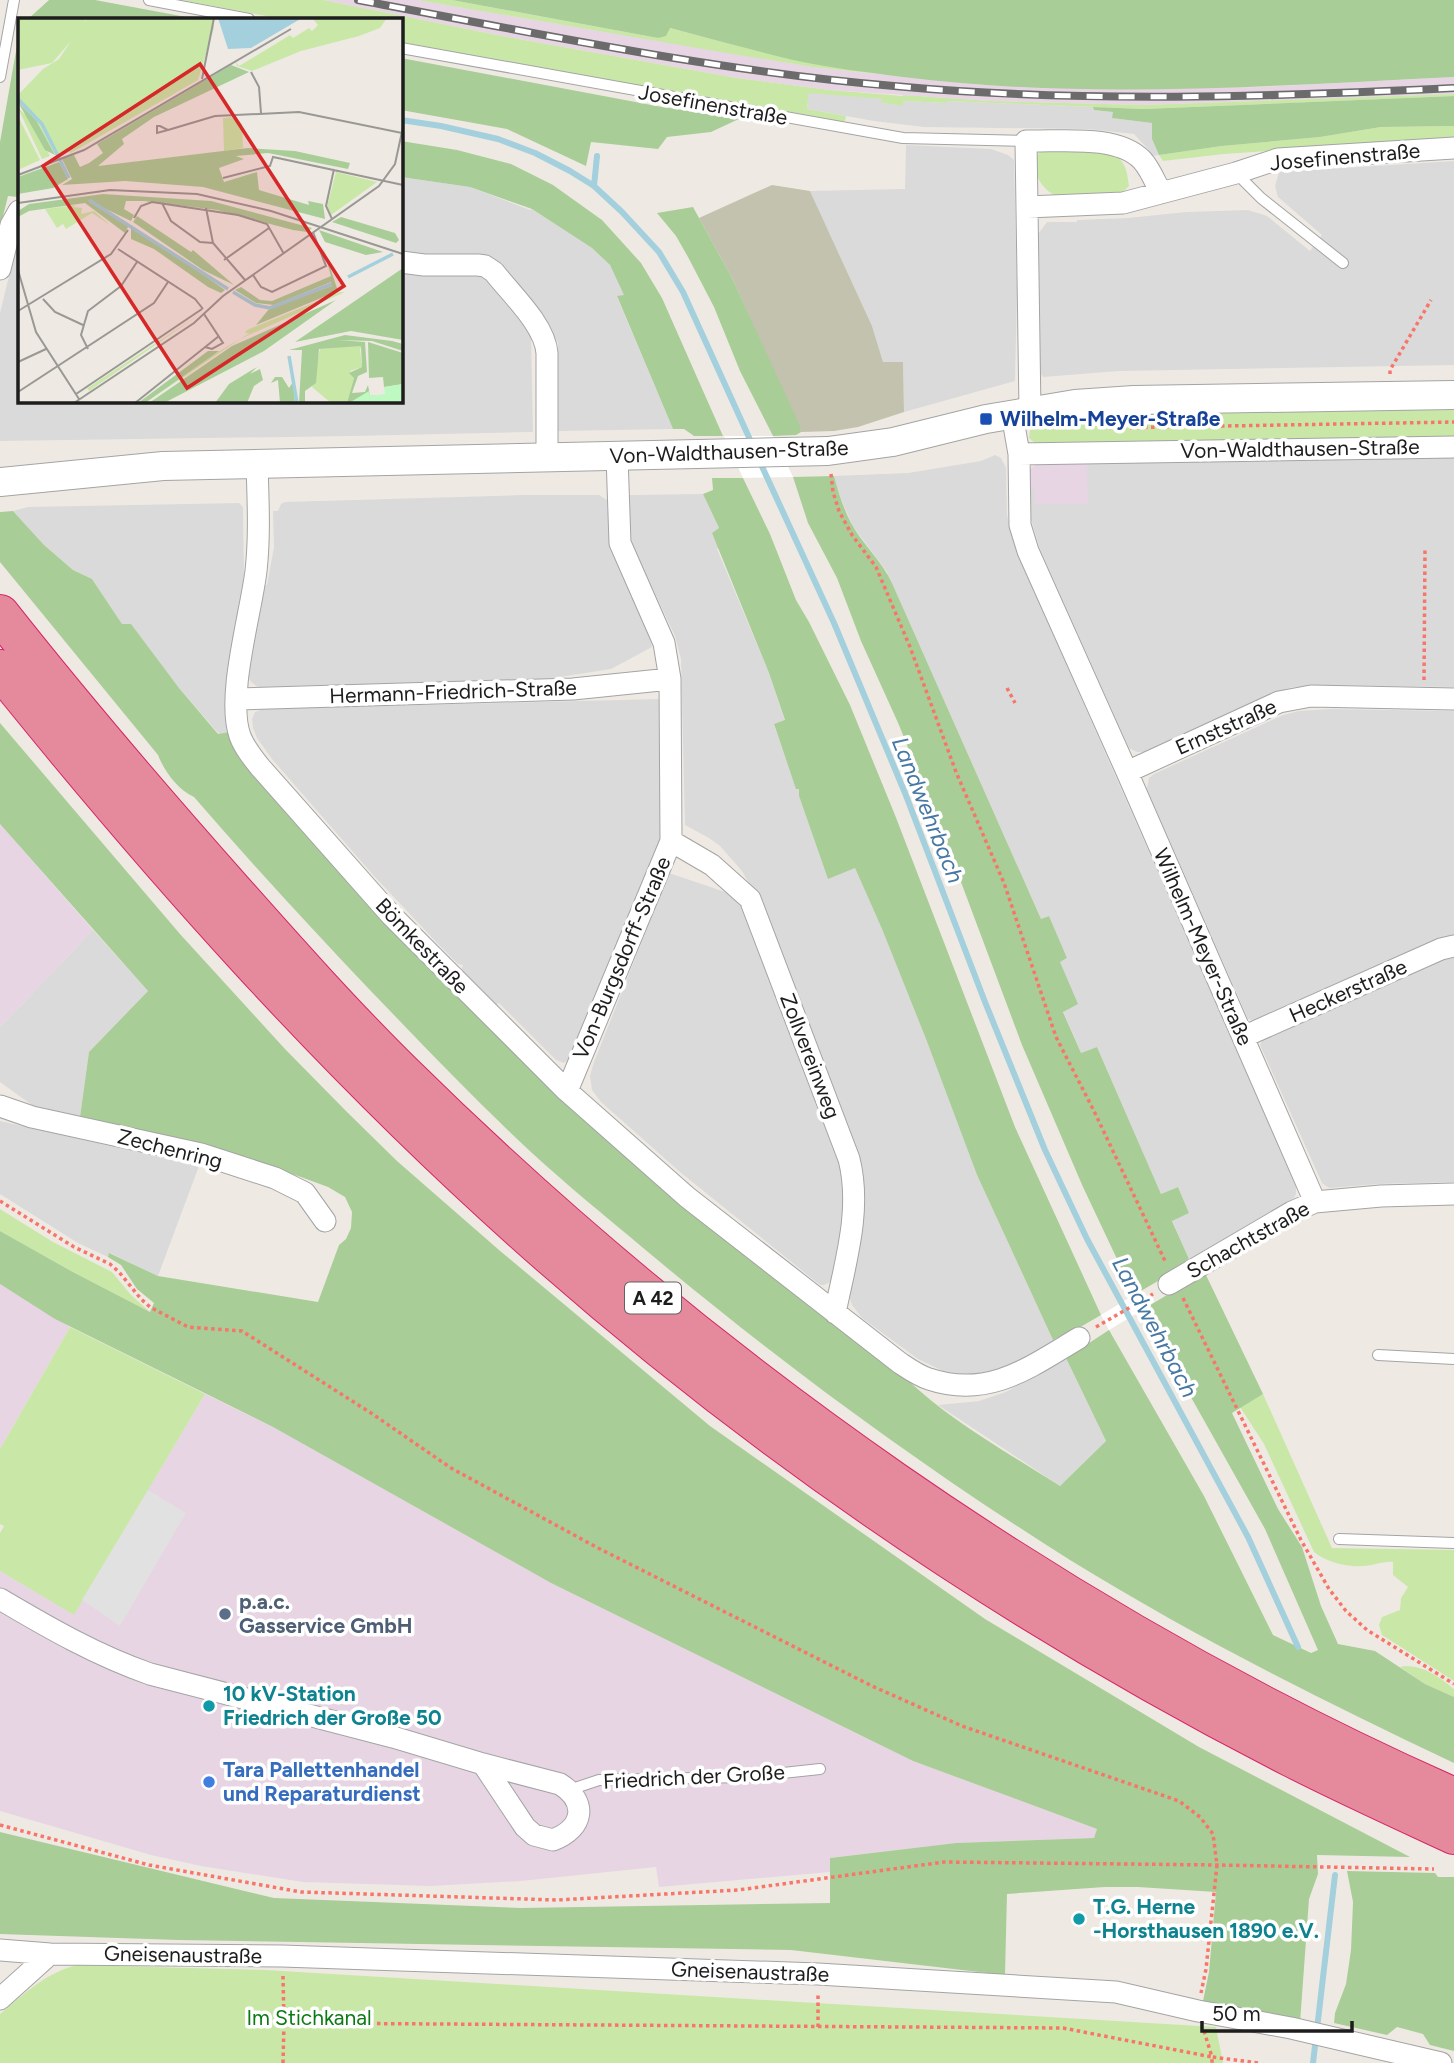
<svg xmlns="http://www.w3.org/2000/svg" width="1454" height="2063" viewBox="0 0 1454 2063" font-family="Figtree,sans-serif">
<style>
.residential{fill:#dbdada}
.industrial{fill:#e7d5e4}
.construction{fill:#c2c2ae}
.grass{fill:#c9e8a8}
.forest{fill:#a9cd97}
.parking{fill:#e1e1e1}
.pier{fill:#fff}
.lines{fill:none;stroke-linecap:round;stroke-linejoin:round}
.stream{stroke:#a3d0dc;stroke-width:6}
.service-casing{stroke:#a4a4a4;stroke-width:12}
.minor-casing{stroke:#a4a4a4;stroke-width:23}
.tertiary-casing{stroke:#a4a4a4;stroke-width:30}
.motorway-casing{stroke:#d72566;stroke-width:40}
.path{stroke:#f87569;stroke-width:3.5;stroke-dasharray:3.5 3.5;stroke-linecap:butt}
.service{stroke:#fff;stroke-width:10}
.minor{stroke:#fff;stroke-width:21}
.tertiary{stroke:#fff;stroke-width:28}
.motorway{stroke:#e58a9d;stroke-width:38}
.rail-casing{stroke:#6b6b6b;stroke-width:8}
.rail{stroke:#fff;stroke-width:5;stroke-dasharray:16;stroke-linecap:butt}
.transit-dot{fill:#1a4fb4;stroke:#fff;stroke-width:2.5}
.service-dot{fill:#5c6f8a;stroke:#fff;stroke-width:2.5}
.culture-dot{fill:#0f9aa8;stroke:#fff;stroke-width:2.5}
.shop-dot{fill:#3f7fe0;stroke:#fff;stroke-width:2.5}
.labels{text-anchor:middle;stroke-width:7;stroke-linejoin:round;paint-order:stroke}
.shield{fill:#fff;stroke:#616161;stroke-width:2}
.shield-label{font-size:19px;font-weight:bold;fill:#1d1d1d}
.street-label{font-size:21px;fill:#1d1d1d;stroke:#fff}
.transit-label{font-size:21px;font-weight:bold;fill:#164399;stroke:#fff;text-anchor:start}
.service-label{font-size:21px;font-weight:bold;fill:#4e5e75;stroke:#fff;text-anchor:start}
.culture-label{font-size:21px;font-weight:bold;fill:#0d838f;stroke:#fff;text-anchor:start}
.shop-label{font-size:21px;font-weight:bold;fill:#366cbe;stroke:#fff;text-anchor:start}
.park-label{font-size:21px;fill:#0c7a13;stroke:#fff}
.water-label{font-size:23px;font-style:italic;fill:#4778a3;stroke:#fff}
.inset-river{fill:none;stroke:#a3d0dc;stroke-width:3.5}
.inset-road{fill:none;stroke:#9a9894;stroke-width:2}
.view{fill:#d62828;fill-opacity:0.15;stroke:#d62828;stroke-width:3.5}
.inset-edge{fill:none;stroke:#1d1d1d;stroke-width:3.5}
</style>
<rect width="100%" height="100%" fill="#eeeae3"/>
<path class="residential" d="M809,92L883,99L882,103L903,105V101L946,103V101L1093,107L1094,110L1113,112V118L1153,123L1152,139L1159,155L1152,156L1148,149L1134,134L1088,129L924,127L874,121L807,109Z
M906,145L991,149L1008,155L1014,160L1017,292L1015,381L904,412L903,363L883,362L872,326L810,191L905,189Z
M1454,161V365L1119,371L1043,377L1037,368L1036,237L1047,222H1077V220L1128,218L1186,212L1248,210L1267,216L1310,251L1322,235L1278,197L1275,186L1279,172Z
M401,177L470,187L530,210L532,209L592,248L610,265L625,296L617,297L673,429L558,431V342L497,267L401,257Z
M19,235V401H401V273L474,274L484,277L490,283L531,335L533,432L351,436L0,441V313Z
M995,455L1001,458L1006,468L1007,515L1017,553L1296,1185V1194L1294,1198L1189,1259L1172,1220L1189,1213L1178,1187L1161,1194L1097,1047L1081,1053L1063,1011L1059,962L1067,958L1049,916L1041,919L892,583L887,572L852,525L838,491L834,476L908,473L981,461Z
M1454,456V687L1327,685L1293,687L1272,693L1144,752H1137L1129,748L1040,549L1030,516V488H1034L1087,462Z
M703,494L719,528L712,533L719,548L717,549L769,673L785,721L774,725L796,788L799,789V796L828,878L855,868L882,929L926,1039L977,1175L1053,1340L1054,1342L1010,1368L969,1377L943,1371L918,1359L862,1318L852,1305L849,1296L863,1189L860,1162L759,901L742,871L720,846L709,838L685,825L681,659L675,636L633,547L630,538V495Z
M525,495H599L607,500L610,549L650,635L652,647L611,669L547,679L258,687L251,682L248,675L262,584L267,585L274,547L273,511H278L281,504L285,502Z
M239,503L243,507L244,581L225,702L230,732L219,734L179,688L131,625L122,624L92,579L73,570L44,545L13,511L28,507Z
M660,699L661,838L571,1058L564,1063L556,1060L499,1003L496,1005L461,970L463,965L458,964L440,946L374,876L272,759L257,738L253,728L252,719L255,712L263,709Z
M1330,709L1454,711V1182L1377,1184L1329,1188L1322,1183L1260,1045L1263,1039L1257,1021L1248,1019L1147,789L1149,778L1154,774L1283,715L1299,711Z
M669,873L740,897L843,1165L847,1200L833,1276L830,1282L824,1285H820L680,1172L601,1102L592,1090L590,1076L594,1062Z
M93,930L148,991L89,1052L80,1117L36,1108L0,1082V1027Z
M0,1121L199,1166L158,1276L110,1253L108,1257L78,1243L0,1194Z
M1066,1358L1106,1441L1060,1486L938,1405L979,1401L1006,1392Z"/>
<path class="industrial" d="M323,0H417L812,67L981,85L1138,89L1262,87L1454,77V94L1143,105L991,101L830,90L737,78L513,38Z
M1087,462L1088,504H1035L1034,488H1030V470L1032,467L1041,463Z
M0,824L93,930L0,1027Z
M0,1284L70,1327L0,1449Z
M205,1394L273,1427L551,1583L913,1761L1097,1829L1095,1838L956,1843L830,1858V1872L659,1887L656,1867L521,1881L431,1886L303,1882L201,1866L151,1855L0,1811V1571L74,1614Z"/>
<path class="construction" d="M772,185L810,191L872,326L883,362H903L904,412L858,427L834,431L801,432L732,278L699,218Z"/>
<path class="grass" d="M181,0H323L513,38L737,78L830,90L903,96V95L991,101L1143,105L1454,94V96L1144,109L947,101L946,103L903,101V106L882,103V99L809,93L807,109L846,116L845,121H817L401,42V19H282Z
M417,0H452L658,38L669,28L795,60L906,77L812,67L726,53Z
M1454,126V138L1224,154L1163,161L1159,155L1222,146L1320,137L1381,127Z
M1060,148L1112,154C1126,161 1127,171 1129,186L1122,193L1061,198C1042,192 1027,169 1040,151Z
M1454,405V439L1036,444L1029,438L1030,430L1038,423L1119,412Z
M0,1209L53,1242L112,1272L131,1295L150,1312L71,1271L0,1231Z
M70,1327L205,1394L74,1615L0,1571V1533L4,1526L0,1524V1449Z
M1263,1394L1332,1548L1454,1550V1681L1382,1635L1379,1625L1382,1617L1400,1610L1401,1598L1408,1587L1393,1575V1562C1382,1561 1374,1566 1364,1566C1346,1567 1328,1563 1314,1552L1264,1444L1240,1407Z
M1405,1666C1425,1666 1439,1677 1454,1689V1697L1425,1684L1400,1667Z
M78,1965L266,1970L1216,2027L1223,2063H0V2014C24,1994 48,1971 78,1965Z"/>
<path class="forest" d="M49,0H95L197,19H28Z
M452,0H1454V77C1271,86 1085,100 903,77C866,72 829,68 793,60C752,50 711,39 670,28L666,36L658,38Z
M19,34V192L18,197L8,196L0,228V142Z
M401,58L662,107L741,118L711,132L667,137L658,149L591,142L586,166L507,129L401,110Z
M1454,96V126L1381,127L1320,137L1222,146L1159,155L1152,139V123L1112,118L1113,112L1094,110L1093,107L1144,109Z
M401,141L457,150L511,164L553,185L602,220L641,263L662,298L723,436H694L684,429H673L617,296L624,295L610,265L592,248L532,209L470,187L401,177Z
M693,207L732,278L800,426L801,432L796,435L773,436L740,371L714,307L688,257L676,236L657,213Z
M834,476C838,492 844,509 851,523C863,545 882,561 892,583L1041,919L1049,916L1067,958L1060,962L1078,1004L1063,1012L1081,1053L1097,1047L1161,1194L1178,1187L1189,1213L1172,1221L1189,1259L1170,1271V1274L1134,1295L1083,1187L1022,1045L952,858L899,725L861,641L837,578L808,523L793,477Z
M712,478H743L770,534L796,600L809,622L850,705L895,815L1015,1127L1101,1315L1077,1329L1075,1328L1053,1340L977,1175L926,1039L882,929L855,868L828,879L799,796V789H796L774,724L785,720L769,673L712,533L719,528L703,494L713,490Z
M13,511L44,545L73,570L92,579L122,624H131L179,688L218,734L230,732L409,944L898,1370C941,1416 1007,1452 1060,1486L1106,1441L1066,1358L1109,1330L1204,1496L1273,1635L1311,1653L1318,1650L1265,1529L1142,1310L1177,1289L1178,1291L1206,1275L1263,1394L1232,1413L1278,1509L1302,1547L1321,1606L1338,1644L1375,1651L1425,1684L1454,1697V1763C1323,1701 1193,1636 1070,1560C919,1465 778,1361 642,1247C605,1216 567,1185 532,1153C475,1100 421,1043 367,987C308,925 250,862 194,797C178,790 164,771 158,755L0,562V512Z
M0,723L180,934L285,1049L346,1111L397,1161L499,1250L710,1426L985,1619L1199,1747L1410,1857L1317,1855L1318,1874L1309,1899L1300,2023L1203,2001L1209,1972L1216,1892L1138,1887H1105L1007,1894L1005,1975L791,1950L178,1940L0,1934V1832L274,1898L521,1908L830,1903V1858L956,1843L1094,1838L1097,1829L913,1761L551,1583L273,1427L55,1319L0,1284V1231L71,1271L150,1312L154,1303L137,1289L121,1265L108,1257L109,1253L158,1276L318,1302L339,1245L346,1239L351,1228L352,1212L345,1197L328,1187L301,1177L194,1142L80,1117L89,1052L148,991L0,824Z
M1347,1871L1435,1873L1438,1877H1454V2051L1430,2045L1423,2034L1397,2027L1387,2035L1334,2023L1335,2013L1346,1984L1351,1950L1353,1902Z"/>
<path class="parking" d="M148,1490L186,1513L120,1626L82,1600Z"/>
<path class="pier" d="M724,436H773L793,477L743,478Z
M1134,1295L1142,1310L1109,1330L1101,1315Z"/>
<g class="lines">
<path class="stream" d="M401,120L441,126L498,139L535,153L570,171L594,186L622,212L659,252L683,292L752,444
M594,186L597,156
M759,460L834,623L905,793L985,1002L1045,1150L1087,1239L1248,1537L1298,1647
M1313,2063L1335,1875"/>
<g class="service-casing">
<path id="service" d="M149,0L249,19
M401,48L903,138L1026,141
M0,77L14,0
M1236,173L1261,198L1343,263
M1378,1355L1454,1359
M1339,1539L1454,1543
M569,1790L599,1780L745,1777L820,1769"/>
</g>
<g class="minor-casing">
<path id="minor" d="M1027,207L1123,203L1236,173L1278,159L1454,148
M401,262L424,265H478L485,266L494,272C511,294 545,325 547,353V457
M0,269L11,225L19,211
M1030,411L1026,141C1060,142 1117,134 1142,160C1151,170 1155,182 1161,193
M1012,414L1019,454L1020,525L1028,551L1127,772L1315,1202
M1019,454L1454,447
M257,464C258,499 260,535 256,571C251,613 226,697 240,736C244,747 252,757 260,767L391,915L567,1091L687,1197L900,1363C909,1369 919,1376 929,1379C989,1399 1030,1367 1079,1338
M236,699L573,689L670,679
M1127,772L1279,702L1311,696L1454,699
M671,841L712,865L750,899L849,1159C862,1210 845,1263 835,1313
M1243,1037L1441,949L1454,946
M567,1091L671,841L670,679L664,643L620,543L617,456
M0,1106L32,1117L201,1154L275,1178L305,1193L325,1221
M1169,1284L1292,1212L1315,1202L1381,1196L1454,1194
M0,1599C49,1628 96,1655 150,1674L393,1737L483,1764
M483,1764L560,1784C588,1802 584,1828 553,1840L534,1835L525,1827Z
M0,1950L50,1954L282,1956L818,1974L1116,1992L1198,2011L1291,2028L1441,2063
M0,1999L50,1954"/>
</g>
<g class="tertiary-casing">
<path id="tertiary" d="M0,482L163,466L828,451L893,442L986,419L1075,404L1134,400L1454,395"/>
</g>
<g class="motorway-casing">
<path id="motorway" d="M0,614C75,709 153,800 233,890C288,952 343,1014 402,1072C704,1370 1065,1625 1454,1797
M0,669C160,868 331,1060 521,1230C753,1438 1014,1616 1292,1758C1345,1785 1400,1810 1454,1835"/>
</g>
<path class="path" d="M1390,374V370L1431,300
M1109,428L1454,422
M831,474L833,492L839,511L852,535L876,567L910,647L956,772L1004,883L1056,1037L1094,1111L1166,1263
M1424,680L1425,549
M1007,688L1015,703
M0,1201L74,1247L110,1264L119,1272L141,1299L150,1307L188,1327L242,1331L371,1413L451,1468L598,1548L872,1686L962,1726L1179,1801L1200,1817L1213,1834L1217,1865L1206,1969L1201,1993
M1183,1298L1301,1540L1329,1589L1346,1611L1367,1630L1454,1684
M1096,1327L1153,1294
M0,1825L149,1865L301,1892L557,1900L738,1890L944,1862L1217,1865L1434,1869
M283,1976L284,2023
M818,2027V1994
M1204,2031L1212,2057L1259,2063
M283,2063L284,2023L1063,2028L1212,2057V2063"/>
<use href="#service" class="service"/>
<use href="#minor" class="minor"/>
<use href="#tertiary" class="tertiary"/>
<use href="#motorway" class="motorway"/>
<g class="rail-casing">
<path id="rail" d="M358,0C535,33 714,71 894,86C1080,103 1268,97 1454,88"/>
</g>
<use href="#rail" class="rail"/>
</g>
<rect class="transit-dot" x="979" y="412" width="14" height="14" rx="3.5"/>
<circle class="service-dot" cx="225" cy="1614" r="7"/>
<g class="culture-dot">
<circle cx="209" cy="1706" r="7"/>
<circle cx="1079" cy="1919" r="7"/>
</g>
<circle class="shop-dot" cx="209" cy="1782" r="7"/>
<g class="labels">
<rect class="shield" x="625" y="1282.5" width="56" height="31" rx="5"/>
<g class="shield-label">
<text x="653" y="1305">A 42</text>
</g>
<g class="street-label">
<text transform="translate(713 105) rotate(10)" y="7">Josefinenstraße</text>
<text transform="translate(1345 157) rotate(-5)" y="7">Josefinenstraße</text>
<text transform="translate(1300 449) rotate(-1)" y="7">Von-Waldthausen-Straße</text>
<text transform="translate(729 452) rotate(-2)" y="7">Von-Waldthausen-Straße</text>
<text transform="translate(453 692) rotate(-2)" y="7">Hermann-Friedrich-Straße</text>
<text transform="translate(1226 727) rotate(-24)" y="7">Ernststraße</text>
<text transform="translate(422 946) rotate(46)" y="7">Bömkestraße</text>
<text transform="translate(1203 947) rotate(66)" y="7">Wilhelm-Meyer-Straße</text>
<text transform="translate(622 958) rotate(-67)" y="7">Von-Burgsdorff-Straße</text>
<text transform="translate(1348 991) rotate(-24)" y="7">Heckerstraße</text>
<text transform="translate(810 1056) rotate(69)" y="7">Zollvereinweg</text>
<text transform="translate(170 1149) rotate(14)" y="7">Zechenring</text>
<text transform="translate(1248 1240) rotate(-29)" y="7">Schachtstraße</text>
<text transform="translate(694 1777) rotate(-3)" y="7">Friedrich der Große</text>
<text transform="translate(183 1955) rotate(1)" y="7">Gneisenaustraße</text>
<text transform="translate(750 1972) rotate(2)" y="7">Gneisenaustraße</text>
</g>
<g class="transit-label">
<text x="1000" y="426">Wilhelm-Meyer-Straße</text>
</g>
<g class="service-label">
<text x="239" y="1609">p.a.c.<tspan x="239" dy="24">Gasservice GmbH</tspan></text>
</g>
<g class="culture-label">
<text x="223" y="1701">10 kV-Station<tspan x="223" dy="24">Friedrich der Große 50</tspan></text>
<text x="1093" y="1914">T.G. Herne<tspan x="1093" dy="24">-Horsthausen 1890 e.V.</tspan></text>
</g>
<g class="shop-label">
<text x="223" y="1777">Tara Pallettenhandel<tspan x="223" dy="24">und Reparaturdienst</tspan></text>
</g>
<g class="park-label">
<text x="309" y="2025">Im Stichkanal</text>
</g>
<g class="water-label">
<text transform="translate(928 810) rotate(68)" y="8">Landwehrbach</text>
<text transform="translate(1155 1327) rotate(62)" y="8">Landwehrbach</text>
</g>
</g>
<g transform="translate(18 18)">
<rect width="385" height="385" fill="#eeeae3"/>
<path d="M0,0H66L68,5L67,0H189L195,1L196,10L180,62L53,135L49,132L37,137L18,102L0,84V77L25,51L41,41L53,23L34,45L0,52ZM294,0H369L362,10L341,18L283,33L234,53L219,48L217,43L221,48L272,17L275,20L291,10L294,13L300,7ZM0,90L12,101L32,138L24,141ZM0,98L22,142L0,152ZM218,99L224,106L225,130L206,133L205,100ZM318,154L359,164L313,197L309,189ZM58,187L55,189L64,190L63,196L76,193L92,207L74,195L48,211L45,206L39,210L27,191ZM322,274H327L222,321L127,385L195,337L232,315H227L229,312ZM185,294L71,373L69,370L62,375ZM347,326L342,331L344,349L332,353L336,360L329,385H313L294,369L302,331Z" fill="#c9e8a8"/>
<path d="M213,47L231,54L136,99L104,121L106,126L80,148L230,130L277,133L332,145L330,151L250,135L218,138L226,141L201,150L206,164L239,154L241,172L291,187L290,183L305,186L307,201L185,169L107,163L44,167L54,161L44,141L56,137L62,149L71,145L85,135L79,126ZM0,84L18,102L37,137L27,132ZM41,144L50,161L35,170L0,176V159ZM85,176L193,183L294,210L289,214L275,212L199,192L126,183H108L106,191L116,197L113,203L69,182L111,207L107,215L67,185L11,193L0,199V193L11,186ZM119,198L173,234L175,232L216,267L185,252L115,204ZM323,199L377,215L381,222L378,225L314,204ZM113,208L143,227L207,272L203,275L190,269L136,231L113,221ZM301,212L365,234L348,237L307,224ZM305,229L320,273L238,307L251,291L314,268L313,264L256,287L238,285L217,272L223,269L242,282L254,283L313,258ZM385,250V322L333,313L277,324ZM318,282L246,333L146,385H131L214,328ZM327,317L374,323L385,326V333L354,323L320,322L347,324L349,354L340,358L334,375L347,374L350,367L352,378L359,377L329,385L336,360L331,355L344,349L343,328L301,331L298,365L287,373V385H281L284,332H271ZM350,324L385,335V366L366,369L365,359L351,360ZM190,333H201L127,385H120ZM239,349L232,356L242,351L245,362L236,368L229,385H197L211,366ZM257,359H264L271,370L275,364L277,385H262L260,362L253,365Z" fill="#a9cd97"/>
<path d="M385,366V385H331L351,373L352,378L367,376L366,369Z" fill="#bff9c2"/>
<path d="M200,0H284L233,30L210,31Z" fill="#a3d0dc"/>
<path class="inset-river" d="M0,81L24,106L51,160M71,182L210,271M330,259L375,236M215,274L237,287L252,290L314,266M271,338L279,385"/>
<path class="inset-road" d="M233,54L241,69L243,95M184,61L196,0M139,108H142L150,112L139,115ZM150,112L197,98L281,94L384,115M0,157L66,132L273,11M205,160L252,148L255,139L385,167M0,185L92,172L179,176L253,193L385,236M144,185L153,203L182,224L195,225M188,190L195,225L227,262M116,200L123,188L134,184L220,197L249,206L266,236M314,201L308,188L316,151M100,231L177,281L185,291M206,242L251,210M0,252L18,314L61,381M235,257L243,269L254,274L308,248L295,214M25,281L37,294L65,307M0,293L93,236L110,212M186,296L205,325L194,331L187,329M70,331L63,317L70,293L103,268L119,244M0,344L28,331M0,374L136,285L150,264M58,376L184,291M56,385L176,305L205,278L361,168L377,146L385,109M117,385L201,318"/>
<path class="view" d="M182,46L326,268L169,370L25,148Z"/>
<rect width="385" height="385" class="inset-edge"/>
</g>
<path d="M1202 2021v10h150v-10" fill="none" stroke="#1d1d1d" stroke-width="3.5"/>
<text x="1212" y="2021" font-size="21" fill="#1d1d1d" stroke="#ffffff" stroke-width="5" paint-order="stroke">50 m</text>
</svg>
